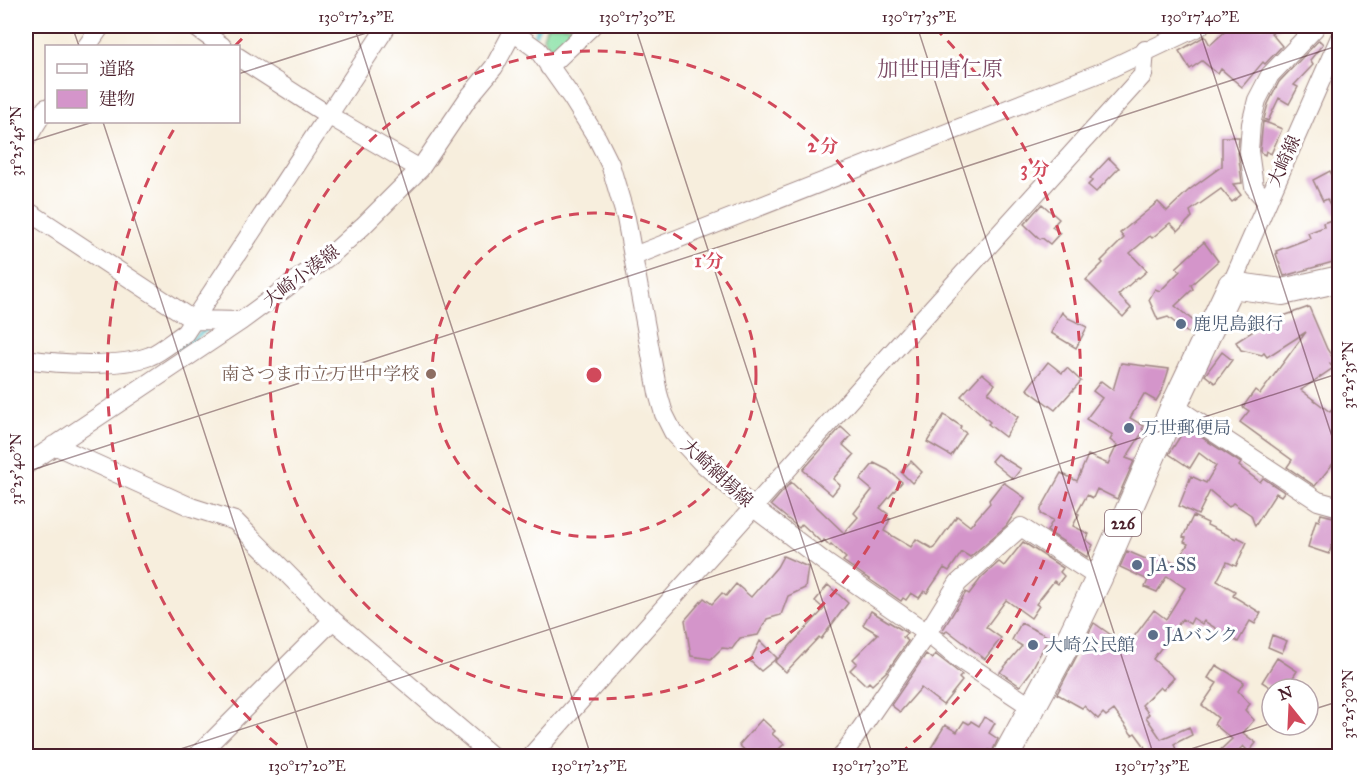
<svg xmlns="http://www.w3.org/2000/svg" width="1365" height="782" viewBox="0 0 1365 782" font-family="'IM FELL Great Primer','Noto Serif JP',serif">
<style>
.green{fill:#88e1a5;stroke:#698068;stroke-width:1.5}
.lines{fill:none;stroke-linecap:round;stroke-linejoin:round}
.stream{stroke:#56c3ce;stroke-width:4}
.building{fill:#d495ca}
.minor-casing{stroke:#a08684;stroke-width:20}
.highway-casing{stroke:#a08684;stroke-width:28}
.minor{stroke:#fff;stroke-width:18}
.highway{stroke:#fff;stroke-width:26}
.ticks{fill:none;stroke:#4a1f2b;stroke-width:1.5;stroke-opacity:0.45}
.ring{fill:none;stroke:#d1495b;stroke-width:3;stroke-dasharray:10 8}
.service-dot{fill:#5c6f8a;stroke:#fff;stroke-width:2}
.education-dot{fill:#8d6e63;stroke:#fff;stroke-width:2}
.labels{text-anchor:middle;stroke-width:6;stroke-linejoin:round;paint-order:stroke}
.shield{fill:#fff;stroke:#80626b;stroke-width:1.5}
.shield-label{font-size:16px;font-weight:bold;fill:#4a1f2b}
.street-label{font-size:18px;fill:#4a1f2b;stroke:#fff}
.service-label{font-size:18px;fill:#4e5e75;stroke:#fff;text-anchor:start}
.education-label{font-size:18px;fill:#785e54;stroke:#fff;text-anchor:end}
.quarter-label{font-size:21px;fill:#7a4863;stroke:#fff}
.centre{fill:#d1495b;stroke:#fff;stroke-width:3}
.ring-label{font-size:18px;text-anchor:middle;font-weight:bold;fill:#d1495b;stroke:#fff;stroke-width:6;stroke-linejoin:round;paint-order:stroke}
.neatline{fill:none;stroke:#4a1f2b;stroke-width:2}
.ticks-label{font-size:15px;text-anchor:middle;fill:#4a1f2b}
</style>
<rect width="100%" height="100%" fill="#fff"/>
<filter id="ink" filterUnits="userSpaceOnUse"><feTurbulence type="fractalNoise" baseFrequency=".0167" numOctaves="2"/><feDisplacementMap in="SourceGraphic" scale="12" xChannelSelector="R" yChannelSelector="G"/><feConvolveMatrix kernelMatrix="1 2 1 2 8 2 1 2 1" color-interpolation-filters="sRGB"/></filter>
<filter id="wash" filterUnits="userSpaceOnUse"><feTurbulence type="fractalNoise" baseFrequency=".008" numOctaves="4" result="noise"/><feDisplacementMap in="SourceGraphic" scale="24" xChannelSelector="R" yChannelSelector="G"/><feGaussianBlur stdDeviation="1.35" result="paint"/><feColorMatrix in="noise" values="0 0 0 0 0 0 0 0 0 0 0 0 0 0 0 0 0 1.4 0 .05"/><feComposite in="paint" operator="in"/></filter>
<g filter="url(#wash)">
<rect width="100%" height="100%" fill="#f7eedd"/>
<path class="green" d="M547,26H580L551,51L543,37Z"/>
<g class="lines">
<path class="stream" d="M1204,30L1215,26
M535,34L539,26
M178,349L206,330"/>
</g>
<g id="blocks">
<path class="building" d="M1231,26H1282L1271,33L1282,46L1265,64L1263,62L1242,87L1221,69L1218,74L1202,61L1190,69L1179,51L1205,36L1210,45Z
M1319,40L1323,44L1310,60L1313,65L1294,85L1298,87L1289,104L1279,98L1268,121L1264,119L1268,104L1279,82Z
M1263,121L1282,129L1271,154L1266,151L1265,155L1261,153L1260,151Z
M1222,137H1239L1238,152L1242,183L1233,184L1241,195L1232,202L1221,189L1190,211L1192,217L1178,231L1170,223L1152,238L1150,236L1130,253L1147,271L1139,278L1138,277L1118,295L1131,308L1123,317L1086,280L1103,263L1101,261L1124,238L1120,233L1158,202L1167,211L1189,190L1222,166Z
M1109,158L1119,168L1096,192L1088,185L1093,180L1090,178Z
M1330,171L1332,175L1340,172V260L1284,276L1276,254L1278,253L1276,251L1310,238L1308,233L1324,227L1323,223L1337,218L1327,199L1323,201L1313,180Z
M1042,204L1059,219L1052,227L1060,233L1050,244L1042,238L1040,239L1024,224Z
M1204,242L1218,261L1191,285L1193,289L1175,306L1196,323L1189,334L1168,317L1158,320L1149,300L1155,289L1160,291L1180,271L1176,268Z
M1309,307L1327,349L1335,361L1330,364L1333,368L1301,390L1330,412L1333,408L1340,412V455L1315,486L1287,467L1292,460L1240,422L1249,411L1243,407L1255,390L1260,394L1306,332L1267,357L1264,353L1262,355L1241,350L1236,342L1258,328L1254,321L1267,317L1269,321Z
M1062,312L1068,318L1087,327L1076,348L1051,333Z
M1222,352L1232,360L1215,383L1205,375Z
M1048,362L1062,373L1067,368L1081,381L1055,410L1027,389Z
M1121,363L1169,369L1162,391L1156,401L1144,394L1130,418L1144,426L1142,429L1144,430L1126,458L1134,461L1117,499L1097,489L1093,498L1087,495L1077,513L1079,514L1073,526L1089,534L1086,540L1093,545L1087,557L1047,531L1053,520L1041,514V509L1061,473L1077,481L1088,455L1108,464L1117,445L1110,440L1113,435L1086,419L1102,398L1093,391L1101,381L1113,390Z
M982,373L995,384L988,393L1018,417L1005,437L988,424L990,422L961,396Z
M944,415L961,426L960,429L966,433L951,456L927,442Z
M841,427L851,436L843,445L854,455L833,479L840,485L832,495L803,470Z
M1186,427L1241,463L1239,466L1260,482L1263,478L1284,492L1281,496L1276,493L1255,526L1251,515L1233,503L1229,507L1210,491L1198,515L1179,506L1191,476L1206,483L1216,466L1199,453L1190,468L1169,454Z
M997,454L1021,469L1013,479L991,461Z
M911,461L922,472L912,483L901,472Z
M874,463L888,470L902,482L880,508L888,514L886,517L890,519L884,531L911,547L916,539L933,549L957,516L970,526L990,503L989,500L1003,482L1025,498L1006,526L970,557L962,552L949,571L944,568L927,593L924,591L919,598L911,593L906,600L903,598L901,601L843,561L846,558L831,544L830,546L824,540L822,543L802,524L799,528L771,505L791,482L844,533L858,517L854,513L872,490L860,480Z
M1321,514L1337,518L1334,525L1338,526L1329,554L1308,547L1316,520L1319,521Z
M1193,516L1208,523L1207,525L1236,539L1237,537L1247,542L1236,566L1227,562L1217,581L1235,591L1233,596L1261,613L1255,624L1250,621L1238,642L1204,621L1202,624L1193,618L1190,624L1182,619L1153,659L1174,678L1163,690L1160,687L1142,705L1149,714L1146,717L1161,739L1189,727L1192,735L1174,744L1178,756H1149L1143,744L1135,733L1132,735L1114,710L1106,716L1103,713L1098,719L1084,706L1082,708L1057,694L1094,623L1127,646L1154,610L1166,619L1185,588L1167,576L1157,592L1145,587L1148,580L1120,567L1127,551L1155,563L1159,556L1176,564L1188,544L1184,542L1186,538L1183,537Z
M1023,542L1063,568L1060,572L1064,576L1058,584L1054,581L1036,604L1039,606L1031,618L1006,600L986,627L1001,638L985,659L947,630L945,633L942,631L966,592L969,594L982,577L999,562L1004,566Z
M783,556L808,567L805,588L788,596L781,615L767,619L758,635L740,638L732,649L722,648L711,659L691,656L685,620L704,598L712,604L722,593L726,596L736,584L751,597L777,567Z
M828,585L848,603L821,639L819,637L786,672L775,662L824,609L815,601Z
M871,611L907,633L903,637L908,641L888,670L872,685L869,682L866,685L850,670L857,663L853,659L878,634L863,625Z
M1021,623L1049,637L1030,673L1020,686L1000,672L1022,646L1012,640Z
M1272,635L1287,641L1282,653L1268,647Z
M760,641L777,658L761,671L750,661Z
M926,654L932,659L935,654L962,675L959,678L962,681L943,705L921,688L900,712L891,705Z
M1277,658L1297,671L1286,689H1273L1262,682Z
M1216,665L1244,682L1238,691L1250,704L1245,710L1254,720L1243,733L1256,743L1249,752L1243,746L1233,756H1214L1232,739L1214,724L1218,718L1202,705L1217,683L1208,678Z
M984,717L995,723L989,733L998,739L992,752L989,750L985,756H926L945,725L957,732L964,721L969,724L971,721L979,726Z
M762,719L775,731L772,734L784,744L772,756H764L757,750L751,756L739,745Z"/>
</g>
</g>
<g filter="url(#ink)">
<use href="#blocks" fill-opacity="0" stroke="#a08684" stroke-width="1.5"/>
<g class="lines">
<g class="minor-casing">
<path id="minor" d="M194,26L222,46
M513,32L538,50L572,98L597,138L610,164L626,218L658,393L664,414L673,432L701,462L754,508L826,563L927,633L959,659L1033,708
M87,46L101,26
M238,57L328,115L420,169
M549,67L592,26
M26,140L46,108
M1266,201L1254,187L1249,151L1251,124L1257,100L1270,75L1315,28
M26,210L193,320L241,321
M634,256L1107,70L1200,26
M1231,285L1340,37
M26,359C59,364 118,368 150,356C162,351 174,340 185,333L387,26
M1174,406L1318,501L1340,507
M54,445L191,507L235,521L333,620L492,756
M26,465L241,321L332,254L363,226L420,169L469,97L494,67L516,26
M197,756L333,620
M531,756L897,347L1143,75L1145,50
M842,756L927,633L958,583L1021,527L1099,578"/>
</g>
<g class="highway-casing">
<path id="highway" d="M1006,756L1072,634L1099,578L1174,406L1231,285L1282,292L1340,279"/>
</g>
<use href="#minor" class="minor"/>
<use href="#highway" class="highway"/>
</g>
</g>
<path class="ticks" d="M72,26L79,46M354,26L591,756M635,26L873,756M917,26L1154,756M1198,26L1340,461M238,74L388,26M103,122L310,756M26,143L93,122M26,472L1340,45M1308,711L1340,701M26,748L28,756M159,756L1340,373M1169,756L1272,723"/>
<g class="ring">
<circle cx="594" cy="375" r="162"/>
<circle cx="594" cy="375" r="324"/>
<path d="M291 756A487 487 0 0 1 177 124M235 46A487 487 0 0 1 253 28M935 28A487 487 0 0 1 897 756"/>
</g>
<g class="service-dot">
<circle cx="1181" cy="324" r="6"/>
<circle cx="1129" cy="428" r="6"/>
<circle cx="1137" cy="565" r="6"/>
<circle cx="1153" cy="635" r="6"/>
<circle cx="1033" cy="645" r="6"/>
</g>
<circle class="education-dot" cx="431" cy="374" r="6"/>
<g class="labels">
<rect class="shield" x="1105" y="510" width="36" height="26" rx="4.5"/>
<g class="shield-label">
<text x="1123" y="529">226</text>
</g>
<g class="street-label">
<text transform="translate(1284 161) rotate(-66)" y="6">大崎線</text>
<text transform="translate(301 276) rotate(-37)" y="6">大崎小湊線</text>
<text transform="translate(717 473) rotate(43)" y="6">大崎網揚線</text>
</g>
<g class="service-label">
<text x="1193" y="330">鹿児島銀行</text>
<text x="1141" y="434">万世郵便局</text>
<text x="1149" y="571">JA-SS</text>
<text x="1165" y="641">JAバンク</text>
<text x="1045" y="651">大崎公民館</text>
</g>
<g class="education-label">
<text x="419" y="380">南さつま市立万世中学校</text>
</g>
<g class="quarter-label">
<text x="940" y="76">加世田唐仁原</text>
</g>
</g>
<circle cx="594" cy="375" r="9" class="centre"/>
<g class="ring-label">
<text x="823" y="152">2 分</text>
<text x="1035" y="175">3 分</text>
<text x="709" y="267">1 分</text>
</g>
<rect width="1365" height="782" fill="none" stroke="#fff" stroke-width="66"/>
<rect x="45" y="45" width="195" height="78" fill="#ffffff" stroke="#b7a5aa" stroke-width="1.5"/>
<rect x="57" y="64" width="30" height="9" fill="#ffffff" stroke="#b7a5aa" stroke-width="1.5"/>
<text x="99" y="75" font-size="18" fill="#4a1f2b">道路</text>
<rect x="57" y="90" width="30" height="18" fill="#d495ca" stroke="#b7a5aa" stroke-width="1.5"/>
<text x="99" y="105" font-size="18" fill="#4a1f2b">建物</text>
<g transform="translate(1290 707) rotate(342)"><circle r="28" fill="#ffffff" stroke="#b7a5aa" stroke-width="1.5"/>
<path d="M0-4.5L10 22L0 15L-10 22Z" fill="#d1495b"/>
<text y="-9" font-size="16" font-weight="bold" text-anchor="middle" fill="#4a1f2b">N</text>
</g>
<rect x="33" y="33" width="1299" height="716" class="neatline"/>
<g class="ticks-label">
<text x="356" y="22">130°17'25"E</text>
<text x="637" y="22">130°17'30"E</text>
<text x="919" y="22">130°17'35"E</text>
<text x="1200" y="22">130°17'40"E</text>
<text transform="translate(16 141) rotate(-90)" y="5">31°25'45"N</text>
<text transform="translate(1348 375) rotate(-90)" y="5">31°25'35"N</text>
<text transform="translate(16 469) rotate(-90)" y="5">31°25'40"N</text>
<text transform="translate(1348 704) rotate(-90)" y="5">31°25'30"N</text>
<text x="307" y="771">130°17'20"E</text>
<text x="589" y="771">130°17'25"E</text>
<text x="870" y="771">130°17'30"E</text>
<text x="1152" y="771">130°17'35"E</text>
</g>
</svg>
